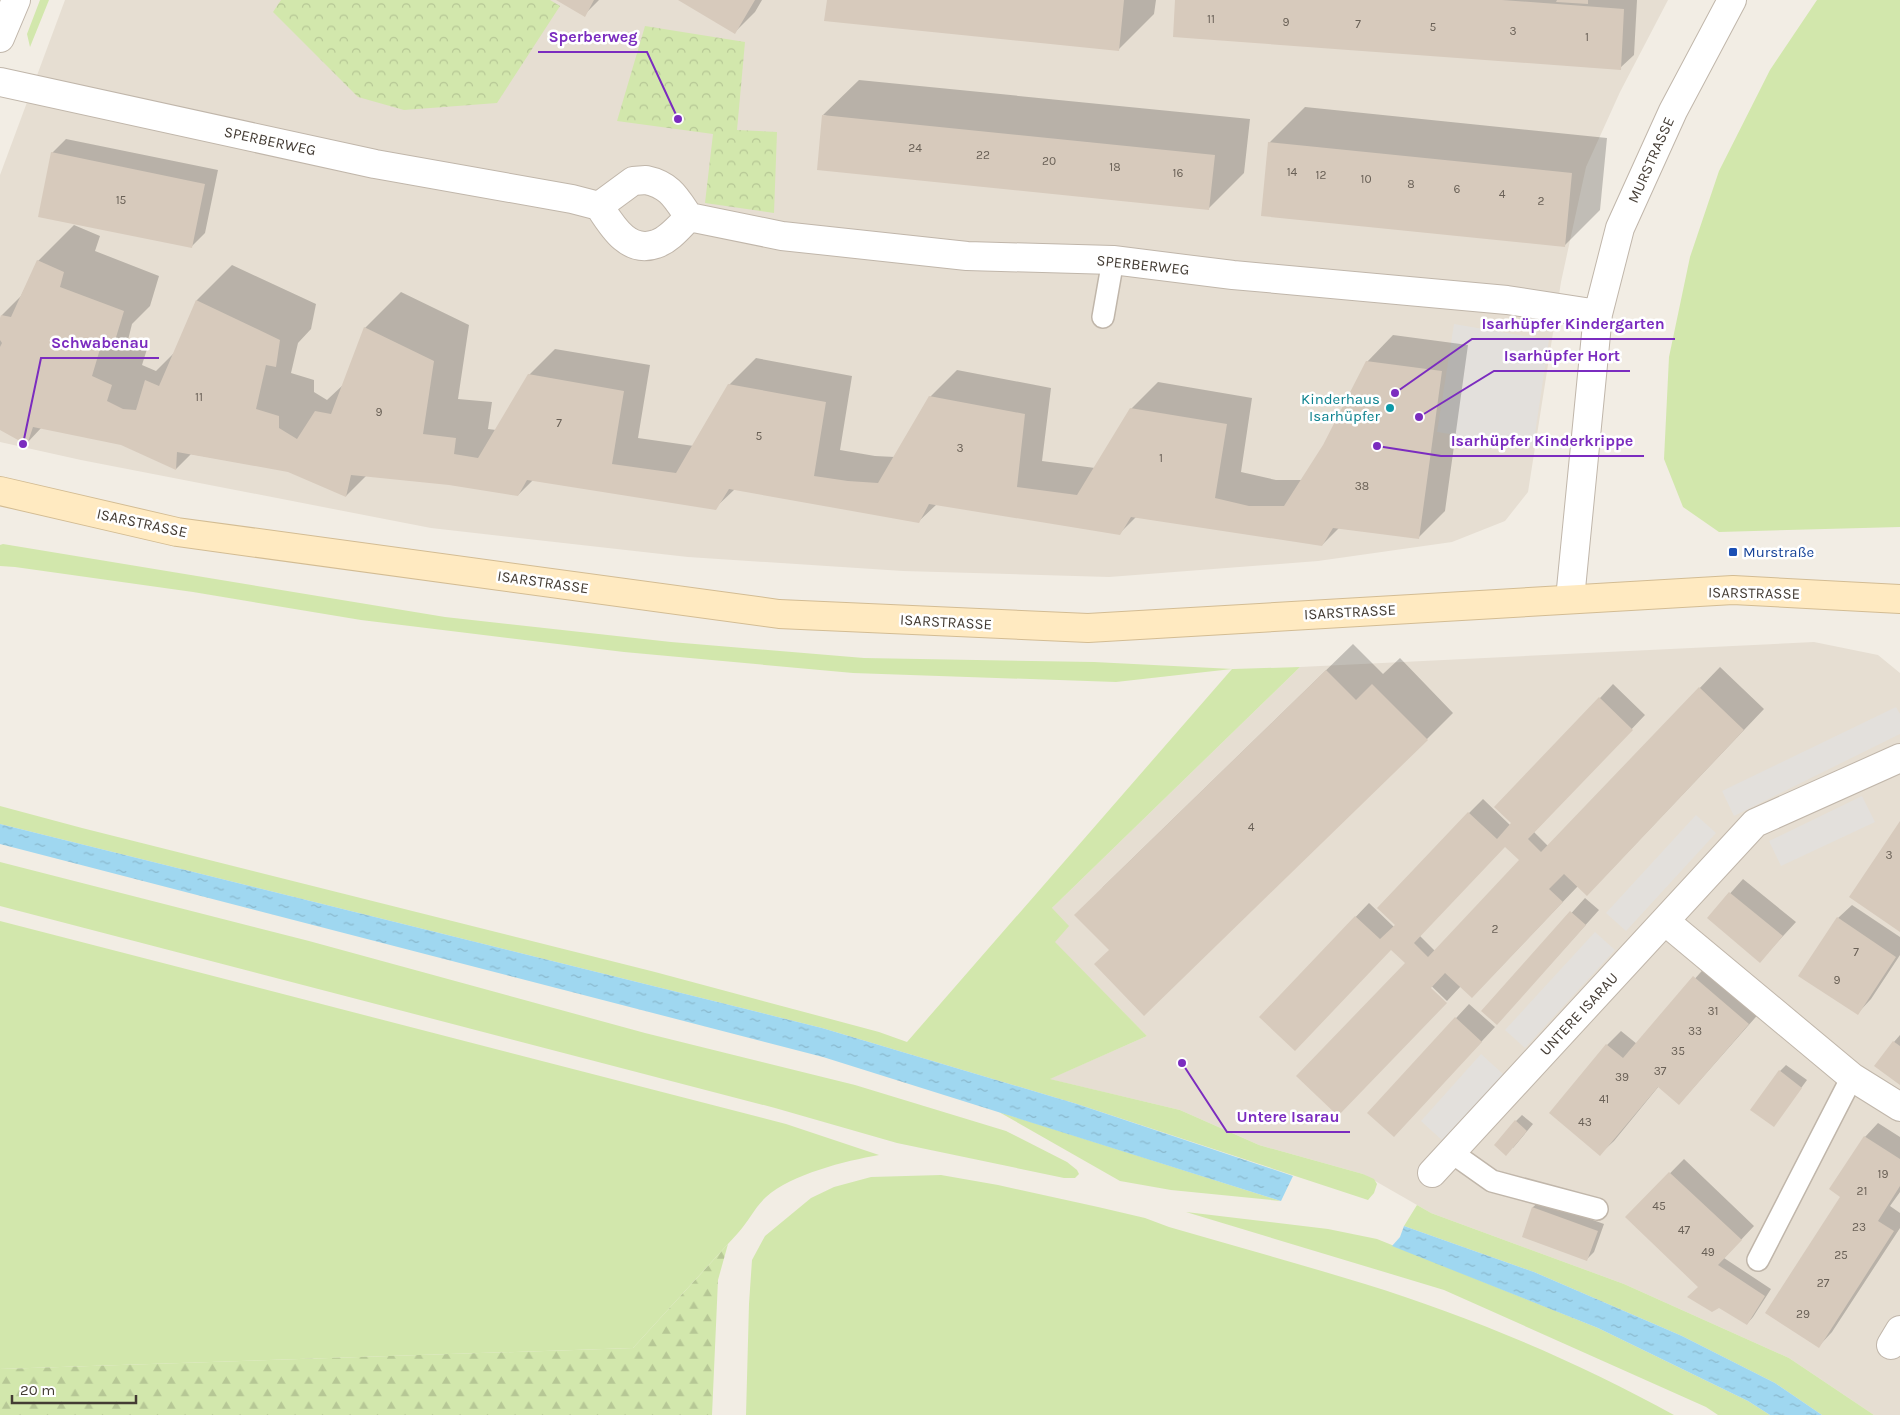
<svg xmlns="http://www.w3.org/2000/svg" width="1900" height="1415" viewBox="0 0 1900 1415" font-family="Karla,sans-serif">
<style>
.residential{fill:#e6ded2}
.grass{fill:#d2e7ac}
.forest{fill:url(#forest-firs)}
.park{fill:url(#park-crowns)}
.parking{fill:#e3e0dc}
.water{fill:url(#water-ripples)}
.shadow{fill:#0003;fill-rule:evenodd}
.building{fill:#d7cabc;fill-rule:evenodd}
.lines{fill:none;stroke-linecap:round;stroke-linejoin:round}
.service-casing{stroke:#c0b6aa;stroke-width:24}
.minor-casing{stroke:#c0b6aa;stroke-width:30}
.secondary-casing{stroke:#d3bc93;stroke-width:30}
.service{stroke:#fff;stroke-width:21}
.minor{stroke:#fff;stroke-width:28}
.secondary{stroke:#ffeac1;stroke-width:28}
.culture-dot{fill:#0f9aa8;stroke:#fff;stroke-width:2}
.transit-dot{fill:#1a4fb4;stroke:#fff;stroke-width:2}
.labels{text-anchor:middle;stroke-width:5;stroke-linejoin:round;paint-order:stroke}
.number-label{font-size:12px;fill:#696056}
.street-label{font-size:15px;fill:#443c34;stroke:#fff}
.culture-label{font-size:15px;fill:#0d838f;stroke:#fff;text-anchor:end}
.transit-label{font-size:15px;fill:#164399;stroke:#fff;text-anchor:start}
.leader{fill:none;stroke:#7b2cbf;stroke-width:2}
.callout-dot{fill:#7b2cbf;stroke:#fff;stroke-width:2}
.callout-label{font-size:16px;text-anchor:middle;font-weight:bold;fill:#7b2cbf;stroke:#fff;stroke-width:5;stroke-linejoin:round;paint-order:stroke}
</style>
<defs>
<pattern id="forest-firs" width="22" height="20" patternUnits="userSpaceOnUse" patternTransform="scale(1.25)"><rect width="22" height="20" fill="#d2e7ac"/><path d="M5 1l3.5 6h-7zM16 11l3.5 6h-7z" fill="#b6c795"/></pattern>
<pattern id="park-crowns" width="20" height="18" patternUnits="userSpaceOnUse" patternTransform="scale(1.25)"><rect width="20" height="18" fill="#d2e7ac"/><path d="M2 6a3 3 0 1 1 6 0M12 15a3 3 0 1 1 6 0" fill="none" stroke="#b6c795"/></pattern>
<pattern id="water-ripples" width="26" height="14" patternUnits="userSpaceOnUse" patternTransform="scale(1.25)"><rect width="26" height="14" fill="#9fd7f0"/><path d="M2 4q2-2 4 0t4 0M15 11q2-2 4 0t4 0" fill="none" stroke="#8ab9ce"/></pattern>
</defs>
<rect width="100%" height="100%" fill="#f2ede4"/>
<path class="residential" d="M65,0H1668L1620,92L1586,167L1561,282L1528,492L1505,521L1452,542L1318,561L1109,577L903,571L688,557L431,528L81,460L0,442V175Z
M1814,642L1878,655L1900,673V1415H1874L1789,1358L1624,1284L1431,1213L1363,1174L1259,1145L1180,1110L1049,1079L1147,1036L1054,942L1052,908L1300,667Z"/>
<path class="grass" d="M40,0H49L30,47L27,34Z
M1817,0H1900V527L1719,532L1683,507L1664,459L1669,357L1690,257L1719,171L1770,70Z
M3,544L445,617L671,642L864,658L1094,662L1233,669L1300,667L1052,908L1069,926L1055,942L1147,1036L1050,1079L1180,1110L1259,1145L1363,1174L1374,1179L1377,1184L1374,1193L1368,1200L1077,1104L822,1028L0,824V806L82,828L655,972L879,1032L907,1042L1232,669L1116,682L853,673L624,652L361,620L193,592L15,567L0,566V545Z
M0,862L309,941L645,1033L855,1085L1006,1131L1067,1162L1077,1170L1079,1174L1075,1178H1064L897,1143L775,1108L0,906Z
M0,921L786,1124L879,1155C845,1161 792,1174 766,1197C755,1207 748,1222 738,1233C703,1271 668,1310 633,1348L0,1369Z
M999,1112L1281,1201L1171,1190L1120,1181Z
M941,1175L998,1185L1098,1207L1145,1218L1169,1227C1234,1246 1300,1264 1365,1284C1469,1316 1578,1362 1674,1415H746L749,1304L752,1260L765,1236L811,1198L834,1187L871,1177Z
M1417,1205L1431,1213L1624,1284L1789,1358L1874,1415H1822L1775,1383L1682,1336L1534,1272L1404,1226Z
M1186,1212L1328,1229L1377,1239L1598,1328L1748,1401L1770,1415H1718L1706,1407L1444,1290Z"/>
<path class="forest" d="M728,1244L718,1280L712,1415H0V1369L633,1348Z"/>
<path class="park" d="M281,0H550L560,6L497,103L404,110L358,97L273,12Z
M645,26L745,42L737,130L777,132L774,213L705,203L713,134L617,121Z"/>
<path class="parking" d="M1454,324L1549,340L1533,447L1437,432Z
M1896,707L1900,714V734L1734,816L1722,791Z
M1862,796L1875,822L1781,866L1769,841Z
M1696,815L1716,833L1626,931L1606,913Z
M1595,932L1615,950L1525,1048L1505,1030Z
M1481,1054L1504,1075L1444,1142L1421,1121Z"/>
<path class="water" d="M0,824L822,1028L1077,1104L1293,1176L1281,1201L823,1057L0,844Z
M1404,1226L1534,1272L1682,1336L1775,1383L1822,1415H1770L1748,1401L1598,1328L1392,1246L1400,1237Z"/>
<path class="shadow" d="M559,0H599L584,15Z
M680,0H762L755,12L735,32Z
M828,0H1156L1154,14L1118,50Z
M1176,0H1637L1634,55L1620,68Z
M859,80L1250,119L1244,173L1208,209L823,115Z
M1305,107L1607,138L1600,210L1564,246L1269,143Z
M66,139L218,170L205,233L191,247L52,153Z
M74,225L100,236L95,251L159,276L150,306L132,324L128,340L147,349L142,365L156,371L174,353L197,300L232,265L316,304L311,329L298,343L291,373L314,380V392L327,400L344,384L365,328L401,292L469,325L458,399L492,402L488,429L496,430L529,375L555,349L650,365L638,438L694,446L729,385L756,358L852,376L840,450L875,456L895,457L930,397L957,370L1051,388L1042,461L1095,468L1131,409L1158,382L1252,398L1241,472L1276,480H1302L1324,446L1367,362L1393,335L1468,345L1445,511L1418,538L1339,528L1322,545L1136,517L1120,533L937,504L918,522L735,489L715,508L533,480L518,495L449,484L367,475L346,496L289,471L191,454L176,469L121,443L42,427L27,443L0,428V322L2,315L21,296L38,261Z
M1353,644L1383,674L1400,658L1453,713L1427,739L1102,888Z
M1720,667L1764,709L1607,874L1578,886L1492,976L1461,986L1447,1001L1392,948L1260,1017L1369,903L1394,927L1469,813L1483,799L1511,826L1600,698L1613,684L1645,715L1534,832L1548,846ZM1505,845L1521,860L1435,951L1419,935Z
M1743,879L1796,922L1760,961L1708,918Z
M1585,898L1599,910L1510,1009L1483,1011Z
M1852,905L1900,937V955L1871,999L1858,1013L1838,918Z
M1708,964L1762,1010L1679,1104L1659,1086L1614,1141L1600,1154L1607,1045L1621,1031L1637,1044Z
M1469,1004L1495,1027L1394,1136L1369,1113Z
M1900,1035V1083L1894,1042Z
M1786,1065L1807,1080L1773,1126L1780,1071Z
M1522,1115L1533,1124L1513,1148L1516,1121Z
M1878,1123L1900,1137V1192L1890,1206L1900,1213V1228L1832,1332L1819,1346L1842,1197L1865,1137Z
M1684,1159L1754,1226L1724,1258L1771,1289L1753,1317L1747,1324L1719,1306L1627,1217Z
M1540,1201L1604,1224L1594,1252L1587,1259L1523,1236L1533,1207Z"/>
<path class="building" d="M556,0H594L585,17Z
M678,0H755L735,34Z
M827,0H1124L1119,51L824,21Z
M1175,0H1502L1624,9L1621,70L1173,37Z
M1557,0H1588V4L1556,2Z
M822,115L1215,155L1209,210L817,170Z
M1268,142L1572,173L1565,247L1261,216Z
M51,152L205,184L192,248L38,217Z
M37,260L64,272L60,287L124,311L114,344L103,339L92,376L112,385L107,401L123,409L136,410L145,380L159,386L196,300L280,340L276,367L266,365L256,409L279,416V428L297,439L315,411L331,414L364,327L434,361L423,434L456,438L454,454L478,458L528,374L624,391L612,464L676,473L728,384L826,402L814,476L848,481L878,483L929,396L1025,414L1017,487L1077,495L1130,408L1227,424L1215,498L1249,506H1284L1323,445L1366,361L1442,371L1419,539L1333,528L1322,546L1131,517L1120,535L929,504L919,523L729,489L716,510L527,480L518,496L449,485L351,475L346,497L288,472L177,452L176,470L121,445L33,427L27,445L0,430V347L2,343L0,340V318L1,315L11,317Z
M1326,670L1356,700L1372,684L1428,740L1144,1016L1094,964L1109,950L1074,915Z
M1699,687L1744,730L1587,896L1564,874L1549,889L1563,902L1472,998L1445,973L1431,988L1447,1003L1338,1116L1296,1076L1405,963L1391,950L1295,1051L1259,1017L1355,916L1380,939L1395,925L1377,908L1468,812L1497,839L1511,823L1494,807L1599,697L1633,730L1528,839L1541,852ZM1505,847L1519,860L1428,957L1414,943Z
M1900,821V932L1849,897Z
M1729,892L1783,936L1760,963L1707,918Z
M1570,911L1586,925L1497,1025L1481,1011Z
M1837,917L1896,957L1858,1015L1798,976Z
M1693,976L1749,1024L1679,1105L1658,1087L1600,1156L1549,1113L1606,1044L1623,1058Z
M1455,1017L1482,1042L1394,1137L1367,1113Z
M1893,1041L1900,1046V1085L1874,1066Z
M1779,1070L1802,1088L1774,1127L1750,1110Z
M1515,1120L1527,1131L1506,1156L1494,1145Z
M1864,1136L1900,1159V1186L1878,1221L1894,1231L1819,1348L1765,1313L1840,1197L1829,1189Z
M1669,1172L1742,1240L1718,1265L1765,1296L1747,1325L1719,1308L1712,1312L1687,1297L1698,1287L1625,1217Z
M1532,1207L1598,1231L1587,1261L1522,1237Z"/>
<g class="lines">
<g class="service-casing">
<path id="service" d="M1103,317L1113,260
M1451,1152L1492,1181L1597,1209
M1758,1260L1852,1077"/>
</g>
<g class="minor-casing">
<path id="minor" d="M0,38L16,0
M0,82L375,164L572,199L599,206
M646,180C670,185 676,198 689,217C680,226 669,240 656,244C628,254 612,226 599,206L633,181Z
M689,217L782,236L967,256L1113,260L1233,275L1507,300L1598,314
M1570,599L1598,314L1620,228L1673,111L1732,0
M1666,922L1852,1077L1900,1107
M1432,1173L1755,823L1900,758
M1891,1345L1900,1330"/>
</g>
<g class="secondary-casing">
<path id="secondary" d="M0,491L177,532L779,614L1088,628L1733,590L1900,599"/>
</g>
<use href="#service" class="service"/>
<use href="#minor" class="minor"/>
<use href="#secondary" class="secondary"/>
</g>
<circle class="culture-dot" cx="1390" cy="408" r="5"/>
<rect class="transit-dot" x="1728" y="547" width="10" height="10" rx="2.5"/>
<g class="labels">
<g class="number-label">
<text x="1211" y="23">11</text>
<text x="1286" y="26">9</text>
<text x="1358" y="28">7</text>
<text x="1433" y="31">5</text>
<text x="1513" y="35">3</text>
<text x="1587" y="41">1</text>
<text x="915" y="152">24</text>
<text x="983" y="159">22</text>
<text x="1049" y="165">20</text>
<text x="1115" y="171">18</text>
<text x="1292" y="176">14</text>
<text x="1178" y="177">16</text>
<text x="1321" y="179">12</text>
<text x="1366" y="183">10</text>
<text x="1411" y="188">8</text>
<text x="1457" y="193">6</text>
<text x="1502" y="198">4</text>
<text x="121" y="204">15</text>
<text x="1541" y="205">2</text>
<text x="199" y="401">11</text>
<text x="379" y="416">9</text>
<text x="559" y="427">7</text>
<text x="759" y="440">5</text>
<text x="960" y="452">3</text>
<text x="1161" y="462">1</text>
<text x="1362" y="490">38</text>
<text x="1251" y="831">4</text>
<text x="1889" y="859">3</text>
<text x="1495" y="933">2</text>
<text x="1856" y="956">7</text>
<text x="1837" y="984">9</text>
<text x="1713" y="1015">31</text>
<text x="1695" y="1035">33</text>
<text x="1678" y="1055">35</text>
<text x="1660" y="1075">37</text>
<text x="1622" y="1081">39</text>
<text x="1604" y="1103">41</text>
<text x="1585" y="1126">43</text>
<text x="1883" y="1178">19</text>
<text x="1862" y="1195">21</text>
<text x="1659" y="1210">45</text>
<text x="1859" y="1231">23</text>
<text x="1684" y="1234">47</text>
<text x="1708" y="1256">49</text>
<text x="1841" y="1259">25</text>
<text x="1823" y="1287">27</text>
<text x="1803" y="1318">29</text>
</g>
<g class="street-label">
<text transform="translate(270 141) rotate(12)" y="5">SPERBERWEG</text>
<text transform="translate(1651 160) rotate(-66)" y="5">MURSTRASSE</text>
<text transform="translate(1143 265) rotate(6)" y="5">SPERBERWEG</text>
<text transform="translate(142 523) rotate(12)" y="5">ISARSTRASSE</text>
<text transform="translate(543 582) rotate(8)" y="5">ISARSTRASSE</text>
<text transform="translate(1754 593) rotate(1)" y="5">ISARSTRASSE</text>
<text transform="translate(1350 612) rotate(-3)" y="5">ISARSTRASSE</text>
<text transform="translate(946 622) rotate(3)" y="5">ISARSTRASSE</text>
<text transform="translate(1579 1014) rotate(-47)" y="5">UNTERE ISARAU</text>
</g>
<g class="culture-label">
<text x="1380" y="404">Kinderhaus<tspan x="1380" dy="17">Isarhüpfer</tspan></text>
</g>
<g class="transit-label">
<text x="1743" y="557">Murstraße</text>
</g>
</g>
<path class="leader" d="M678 119L647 52H538M1395 393L1472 339H1675M23 444L41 358H159M1419 417L1494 371H1630M1377 446L1441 456H1644M1182 1063L1227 1132H1350"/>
<g class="callout-dot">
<circle cx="678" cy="119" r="5"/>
<circle cx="1395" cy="393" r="5"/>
<circle cx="23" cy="444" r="5"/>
<circle cx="1419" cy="417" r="5"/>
<circle cx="1377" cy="446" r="5"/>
<circle cx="1182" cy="1063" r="5"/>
</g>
<g class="callout-label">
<text x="593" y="42">Sperberweg</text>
<text x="1573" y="329">Isarhüpfer Kindergarten</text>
<text x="100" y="348">Schwabenau</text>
<text x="1562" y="361">Isarhüpfer Hort</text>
<text x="1542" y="446">Isarhüpfer Kinderkrippe</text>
<text x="1288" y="1122">Untere Isarau</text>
</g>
<path d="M12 1395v8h124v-8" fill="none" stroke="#443c34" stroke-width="2.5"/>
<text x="20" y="1395" font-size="15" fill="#443c34" stroke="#ffffff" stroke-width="4" paint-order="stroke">20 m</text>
</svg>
